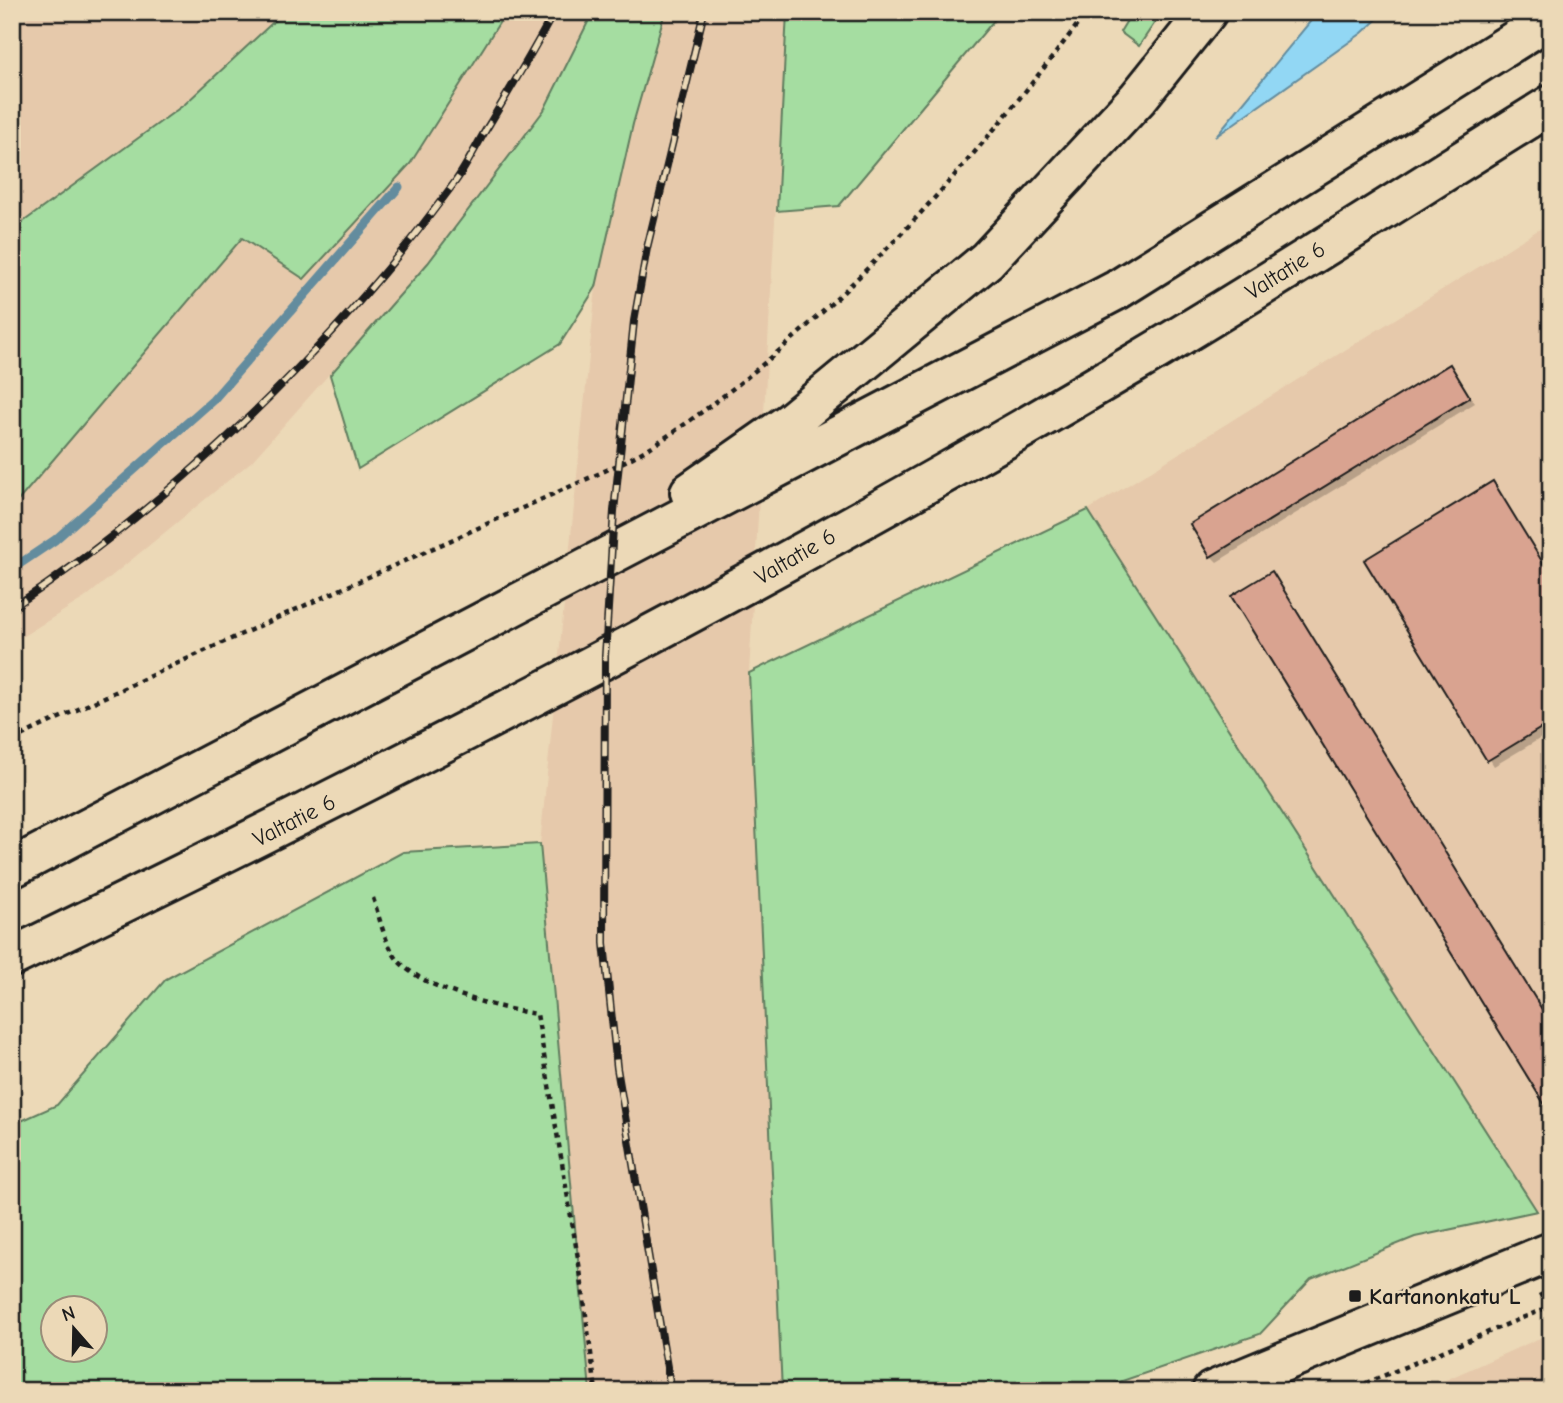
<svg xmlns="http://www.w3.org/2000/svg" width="1563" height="1403" viewBox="0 0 1563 1403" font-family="'Comic Neue',sans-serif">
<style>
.built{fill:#e6c9ab}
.green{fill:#a5dda1;stroke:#607c5e;stroke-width:2;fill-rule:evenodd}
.water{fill:#92d7f4;stroke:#638c9e;stroke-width:2}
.shadow{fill:#0003}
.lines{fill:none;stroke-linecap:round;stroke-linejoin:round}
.stream{stroke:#638c9e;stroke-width:9}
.building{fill:#d9a390;stroke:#1c1c1c;stroke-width:2}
.secondary-casing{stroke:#1c1c1c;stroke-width:44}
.highway-casing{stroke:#1c1c1c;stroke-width:44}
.path{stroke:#1c1c1c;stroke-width:4.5;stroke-dasharray:5 5;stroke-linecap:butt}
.secondary{stroke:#ecd9b7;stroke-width:38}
.highway{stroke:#ecd9b7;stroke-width:38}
.rail-casing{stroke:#1c1c1c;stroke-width:8}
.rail{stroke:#ecd9b7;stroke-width:5;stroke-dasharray:16;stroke-linecap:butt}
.poi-dot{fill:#1c1c1c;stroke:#ecd9b7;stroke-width:2.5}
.labels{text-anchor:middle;stroke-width:5;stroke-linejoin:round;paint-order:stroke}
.street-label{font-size:23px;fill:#1c1c1c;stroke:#ecd9b7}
.poi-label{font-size:23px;font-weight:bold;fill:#1c1c1c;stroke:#ecd9b7;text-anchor:start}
</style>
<rect width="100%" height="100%" fill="#ecd9b7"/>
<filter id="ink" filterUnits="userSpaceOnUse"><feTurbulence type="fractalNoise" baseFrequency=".0143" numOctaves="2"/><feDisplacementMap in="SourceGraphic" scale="14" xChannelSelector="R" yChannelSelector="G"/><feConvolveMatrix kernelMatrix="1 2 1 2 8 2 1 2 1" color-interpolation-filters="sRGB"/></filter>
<g filter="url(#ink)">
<path class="built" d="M34,12H593L544,110L428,263L252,461L86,597L12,643V29Z
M665,12H787L749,673L782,1391H590L540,844L596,287L633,124Z
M1551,222V1203L1537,1211L1088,510Z
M1551,1333V1391H1434L1428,1388Z"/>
<path class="green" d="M284,12H506L410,164L304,279L242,238L12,508V230L185,104Z
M593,12H665L633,124L596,287L560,344L358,469L330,375L428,263L544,110Z
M787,12H1034L1029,19H995L839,206L777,211Z
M1132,12H1162L1139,46L1120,32Z
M1088,510L1537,1211L1415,1237L1311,1279L1260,1334L1093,1391H782L749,673Z
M540,844L590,1391H12V1125L57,1105L166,979L403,852ZM94,1308V1350H52V1308Z"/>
<path class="water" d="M1318,12H1385L1362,33L1215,137Z"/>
<path class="shadow" d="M1450,366L1475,403L1217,562L1211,556Z
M1492,483L1551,575V732L1494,766L1366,561Z
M1272,573L1551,1022V1112Z"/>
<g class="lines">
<path class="stream" d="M12,569L55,540L213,400L399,187"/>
</g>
<path class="building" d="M1450,364L1470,397L1210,557L1190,524Z
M1493,481L1551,576V722L1487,761L1364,560Z
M1272,571L1551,1024V1115L1231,596Z"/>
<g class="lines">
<g class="secondary-casing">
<path id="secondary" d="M1212,1391L1551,1252"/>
</g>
<g class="highway-casing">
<path id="highway" d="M690,492L792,421L987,260L1138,98L1207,12
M12,868L1117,290L1551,18
M12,957C392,773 767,581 1130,366C1272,282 1411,192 1551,105"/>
</g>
<path class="path" d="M12,740C151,675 289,612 429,550C476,529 522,508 569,487C600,473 634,459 663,439C826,331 970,167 1087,12
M373,898C380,919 384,941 397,959C420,989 501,1009 537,1014L580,1270L596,1391
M1540,1293L1547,1308
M1347,1391L1551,1306"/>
<use href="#secondary" class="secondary"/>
<use href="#highway" class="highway"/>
<g class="rail-casing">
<path id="rail" d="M12,608C178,499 338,342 455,182C468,164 478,142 490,123C512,86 534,50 554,12
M671,1391L617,1068L604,943L605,656L614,511L634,321L647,248L704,12"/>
</g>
<use href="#rail" class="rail"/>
</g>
</g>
<rect class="poi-dot" x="1348" y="1289" width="14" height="14" rx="3.5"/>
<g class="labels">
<g class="street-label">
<text transform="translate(1285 270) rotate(-32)" y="8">Valtatie 6</text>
<text transform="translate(795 556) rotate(-30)" y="8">Valtatie 6</text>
<text transform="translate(294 820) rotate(-27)" y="8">Valtatie 6</text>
</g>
<g class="poi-label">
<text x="1369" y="1304">Kartanonkatu L</text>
</g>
</g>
<rect width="1563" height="1403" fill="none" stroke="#ecd9b7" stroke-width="42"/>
<rect x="21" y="21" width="1521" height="1361" fill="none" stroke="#1c1c1c" stroke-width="2.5" filter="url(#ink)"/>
<g transform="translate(74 1329) rotate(340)"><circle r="33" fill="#ecd9b7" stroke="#998d79" stroke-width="2"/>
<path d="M0-5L12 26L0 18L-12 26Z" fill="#1c1c1c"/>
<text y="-10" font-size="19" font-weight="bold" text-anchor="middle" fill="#1c1c1c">N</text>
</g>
</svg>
